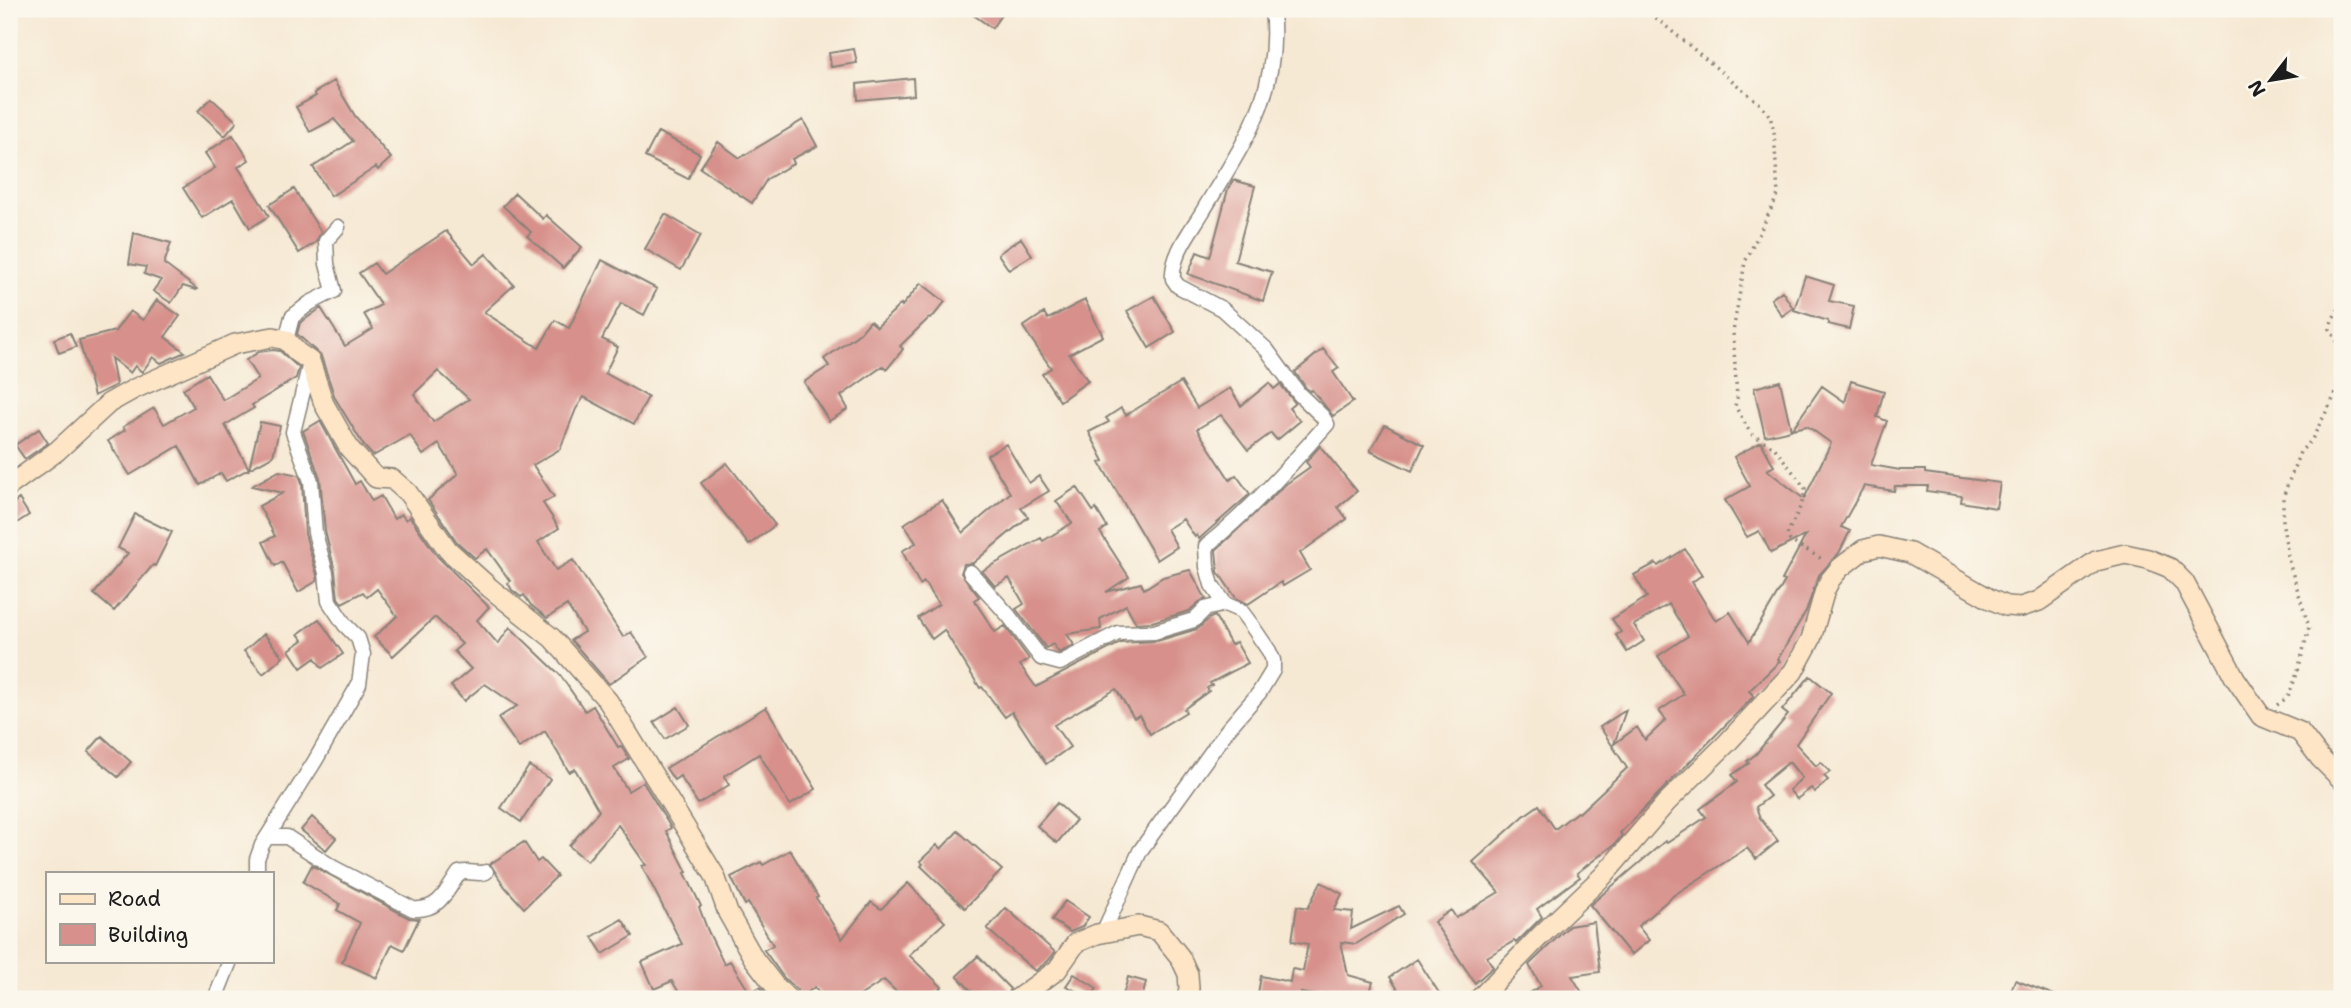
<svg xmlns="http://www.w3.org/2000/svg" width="2351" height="1008" viewBox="0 0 2351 1008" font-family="'Shantell Sans',sans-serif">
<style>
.building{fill:#d7908b;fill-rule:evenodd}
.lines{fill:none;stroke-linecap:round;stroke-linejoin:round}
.street-casing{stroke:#898278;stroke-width:17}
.secondary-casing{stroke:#898278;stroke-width:22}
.path{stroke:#898278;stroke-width:3.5;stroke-dasharray:2 5;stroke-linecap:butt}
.street{stroke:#fff;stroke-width:14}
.secondary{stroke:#fde5c5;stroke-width:19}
</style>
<rect width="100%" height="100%" fill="#fbf7ec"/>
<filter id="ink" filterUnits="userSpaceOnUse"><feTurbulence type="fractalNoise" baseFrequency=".0143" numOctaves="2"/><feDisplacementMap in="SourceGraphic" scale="14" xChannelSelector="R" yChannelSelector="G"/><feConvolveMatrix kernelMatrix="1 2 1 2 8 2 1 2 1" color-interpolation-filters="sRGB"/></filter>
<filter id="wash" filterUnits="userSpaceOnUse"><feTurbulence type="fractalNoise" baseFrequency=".00686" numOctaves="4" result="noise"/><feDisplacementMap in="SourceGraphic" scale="28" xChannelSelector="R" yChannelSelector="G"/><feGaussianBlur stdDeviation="1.57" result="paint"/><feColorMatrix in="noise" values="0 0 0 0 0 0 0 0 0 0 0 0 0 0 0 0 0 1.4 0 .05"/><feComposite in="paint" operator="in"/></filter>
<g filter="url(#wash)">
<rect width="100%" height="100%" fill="#f6e9d4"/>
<g id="blocks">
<path class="building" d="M965,9H1005L992,28Z
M854,49L857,63L831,67L829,53Z
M913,78L914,95L858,100L857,84Z
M334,81L355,116L391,158L378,170L376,167L331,196L313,167L353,141L334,119L310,132L296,107L316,96L314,93Z
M211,98L237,122L225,136L198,111Z
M803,120L817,146L792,159L794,163L767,179L752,203L700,168L718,142L740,158Z
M658,132L700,154L688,179L645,157Z
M233,135L249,160L238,167L269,216L250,228L233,199L202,218L183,188L215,168L205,153Z
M1233,180L1255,186L1235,261L1272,272L1263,301L1188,274L1197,252L1210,257L1228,189Z
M294,189L321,232L316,242L299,253L269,205Z
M515,193L543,219L546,215L582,247L563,268L527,236L531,232L503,206Z
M665,214L701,235L681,270L645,249Z
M446,231L474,264L486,254L514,285L484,312L539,348L555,320L569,328L602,260L657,289L644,315L621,303L602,339L618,347L605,373L648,397L634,424L584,397L576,409L560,449L533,465L554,497L543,503L559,528L538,542L556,570L573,560L623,637L631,632L648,657L609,684L571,640L584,632L567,605L547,618L531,605L524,595L521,597L512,590L508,583L510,581L487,549L475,558L457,542L428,500L458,474L439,444L423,455L410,435L373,456L364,446L335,398L321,356L297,334L300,323L321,308L345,346L373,329L364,314L381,305L359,273L374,263L382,274ZM438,371L469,399L433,422L414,394Z
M134,233L171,243L164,264L197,289L196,290L183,286L171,303L153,291L161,280L144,274L146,267L129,264Z
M1021,238L1032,255L1009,270L998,254Z
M1805,276L1834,285L1829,301L1854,306L1849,329L1828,324V321L1794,310Z
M921,283L945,302L931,319L929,318L900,346L903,349L887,369L883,366L841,396L848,409L829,421L804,382L829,366L824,359L860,333L870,321L877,327L901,304L902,306Z
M1782,291L1793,308L1782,316L1771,299Z
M1154,296L1175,332L1149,348L1127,311Z
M157,300L180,316L165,337L185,352L161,363L153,357L142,372L135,366L130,373L111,358L116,385L94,396L79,340L115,331L130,311L143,320Z
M1085,300L1103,336L1069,354L1088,381L1060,401L1042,374L1051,368L1023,327L1044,313L1048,319Z
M70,333L76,347L59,353L54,339Z
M1323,349L1339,368L1333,372L1353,402L1333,416L1312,390L1310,391L1306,388L1295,372Z
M273,350L280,351L299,368L296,378L252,405L254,408L225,425L249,469L260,422L280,426L273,456L226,481L221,473L200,485L179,446L130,475L108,441L125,430L123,427L154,408L164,424L194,407L183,389L207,374L223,400L258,379L246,360L259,352Z
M1780,381L1791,430L1765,436L1754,388Z
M1851,381L1884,391L1877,417L1887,421L1871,465L1900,470H1925V473L2000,483L1996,508L1961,502L1962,496L1927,491L1928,486H1895L1894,491L1864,486L1841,527L1850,531L1839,553L1819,575L1806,611L1778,659L1780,661L1749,691L1754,696L1620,833L1622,835L1615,844L1577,873L1580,877L1537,909L1542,917L1516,943L1514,941L1487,957L1493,967L1475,983L1434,922L1451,910L1456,918L1499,892L1473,862L1525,815L1539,805L1555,829L1577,812L1579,813L1627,768L1600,727L1626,710L1614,744L1637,727L1645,740L1666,720L1659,711L1684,694L1658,656L1688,636L1669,604L1634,625L1644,641L1627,652L1616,635L1621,632L1612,619L1647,597L1634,575L1656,563L1658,566L1685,549L1702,575L1692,582L1716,621L1730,612L1749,642L1785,581L1782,580L1806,535L1771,553L1759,531L1747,537L1725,500L1750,486L1734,457L1761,442L1774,466L1767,470L1804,499L1831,443L1807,426L1792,429L1822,386L1845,402Z
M1181,382L1197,408L1230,388L1241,406L1269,383L1274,389L1280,384L1295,403L1289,408L1300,421L1277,440L1271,433L1248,450L1221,415L1197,429L1230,480L1236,475L1250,494L1199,539L1197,535L1195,537L1183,519L1167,529L1177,547L1157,560L1100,463L1104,461L1089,432L1109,422L1106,418L1121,408L1126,415Z
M320,421L355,484L360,481L372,501L381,496L394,519L401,514L406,520L410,517L438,557L489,607L477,620L498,644L510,627L560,675L585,711L593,706L618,747L621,746L629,759L614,768L628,791L643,782L671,828L666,831L687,872L685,873L701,906L699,907L708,931L724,964L730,961L750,993L760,987L771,999H683L672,981L654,989L642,962L682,944L642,866L646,865L618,825L587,861L569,846L599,811L575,769L569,772L545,731L519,748L498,718L517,706L485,684L464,701L451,686L471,669L454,651L462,644L436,618H434L393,656L374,637L397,616L377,589L367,597L363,592L342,603L338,598L335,571L325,531L320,478L303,431Z
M1385,425L1424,445L1412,471L1370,451Z
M39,429L48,443L25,459L15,445Z
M1006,444L1029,483L1039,476L1049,491L1021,508L1028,517L973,563L964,564L961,573L979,597L974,600L995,632L1005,626L1029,659L1020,665L1036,687L1120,643L1157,641L1197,629L1210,618L1215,616L1231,645L1236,642L1248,663L1210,683L1212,685L1207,688L1209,691L1184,709L1186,712L1150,734L1139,715L1134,718L1116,689L1054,725L1070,747L1046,764L1012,712L1005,717L982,687L980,688L944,630L932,639L918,618L939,604L924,582L920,585L902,551L916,543L904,524L942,500L963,533L1010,493L987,455Z
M1320,446L1357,491L1338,507L1347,519L1300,553L1310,570L1283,586L1281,582L1248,604L1236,598L1218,572L1216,550L1286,484L1310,467L1306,462Z
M727,463L775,525L749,545L701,483Z
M279,471L299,475L302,483L305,534L317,575V581L298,592L282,562L275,566L263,542L275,536L259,506L283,493L252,486Z
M1077,487L1093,511L1096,509L1107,527L1100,532L1129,577L1106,592L1141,583L1144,589L1163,577L1190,570L1206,599L1199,602L1189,611L1152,622L1136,623L1126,605L1100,619L1101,629L1067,634L1074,645L1059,653L1053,644L1046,648L1016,609L1024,604L1009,578L995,586L982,571L1041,538L1043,541L1072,523L1056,501Z
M19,499L29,515L9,528V506Z
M135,514L172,532L155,566L153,565L114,611L94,594L128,553L118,548Z
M319,619L343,654L322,668L315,658L301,668L289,650L303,640L298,634Z
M264,634L283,657L263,674L244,651Z
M1810,676L1831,693L1796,744L1816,766L1821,762L1830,772L1824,776L1828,780L1815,792L1811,788L1797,799L1789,790L1802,778L1789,762L1761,785L1770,796L1756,807L1760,818L1778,841L1756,859L1747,848L1674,895L1638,926L1649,940L1631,955L1590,905L1665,841L1667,843L1706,817L1700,809L1737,782L1732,775L1749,763L1747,761L1756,754L1788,715L1782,710Z
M678,707L689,725L665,739L654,722Z
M766,707L816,789L790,805L759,754L724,776L729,785L698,804L680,776L674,780L666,768Z
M102,736L131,762L118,777L88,752Z
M529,766L550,779L521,822L501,808Z
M1057,803L1076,820L1057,843L1037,826Z
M312,817L336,838L326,850L301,830Z
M958,831L1002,870L965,908L921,866L923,864L920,861L937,845L941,849Z
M524,842L537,862L541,859L557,876L524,908L505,887L490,864Z
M790,850L818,897L816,898L842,939L871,902L881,909L908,883L945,922L909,955L942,987L930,999H904L884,980L855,999H823L815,987L800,998L797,990L784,978L764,950L773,945L748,903L745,905L731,877L761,862L763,865Z
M312,865L409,918L419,919L404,950L392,944L377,978L342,962L360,923L337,910L340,904L303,882Z
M1321,882L1342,894L1334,910L1353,912L1351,929L1399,906L1404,914L1356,944L1341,942L1348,975L1373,982L1368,999H1340L1301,993L1300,999H1257L1261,976L1290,982L1292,969L1303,971L1308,944L1292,941L1297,906L1308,908Z
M1065,901L1089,917L1082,927L1070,932L1052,920Z
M1006,908L1055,952L1048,961L1035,971L987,929Z
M622,919L633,936L603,954L592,937Z
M1594,922L1600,972L1572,976L1586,999H1520L1541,986L1529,965L1569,926Z
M978,956L1010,989L1004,999H979L957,976Z
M1417,959L1443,999H1404L1390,977Z
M1074,974L1097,988L1091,999L1066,986Z
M1128,977L1146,982L1142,999H1122Z
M2015,980L2062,998V999H2008Z"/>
</g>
</g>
<g filter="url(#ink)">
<use href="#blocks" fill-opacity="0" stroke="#898278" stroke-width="2"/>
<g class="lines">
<g class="street-casing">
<path id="street" d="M286,340L292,317L310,303L334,291L327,264L326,241L338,227
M970,572L1009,616L1041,658L1060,663L1118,633L1154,632L1194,620L1205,609L1225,604
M267,837H287L334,868L413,909C439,911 446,892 459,873C470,870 477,875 486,872
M257,873V859L262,845L315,761L359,684L363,654L358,638L345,625L329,601L326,573L315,533L311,481L293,432L310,363
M1103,933L1140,851L1228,729L1259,693L1273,670V660L1269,651L1250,623L1241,611L1225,604L1212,585L1207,567L1206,546C1251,510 1289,467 1327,424L1322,416L1299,394L1267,350L1222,309L1178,286L1173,279C1171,255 1191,231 1203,211C1244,142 1281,94 1272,9
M215,999L230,961
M2341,999L2342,995"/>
</g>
<g class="secondary-casing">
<path id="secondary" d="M9,486L57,451L109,403L134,389L235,344L273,337L286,340L297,352L310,361L324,404L349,448L376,478L392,479L408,493L448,550L490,588L552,638L608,701L715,876L728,913L754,959L775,986L788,999
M1017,999L1057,970L1076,943L1097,934L1139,926L1159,931L1180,957L1188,974L1189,988L1187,999
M1479,999L1539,937L1603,876L1666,803L1727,743L1793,672L1811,639L1825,590L1830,580L1840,568L1863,550L1879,546L1910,553L1990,599L2006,606L2021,607L2039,601L2096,561L2125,554L2148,559L2170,568L2184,582L2235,678L2261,716L2300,732L2320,758L2342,780"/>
</g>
<path class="path" d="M1645,9L1759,103L1770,116L1774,132L1778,195L1745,262L1733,332L1737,398L1735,406L1751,434L1774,447L1805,488C1804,506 1793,518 1787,535L1790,541L1824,560
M2342,303L2332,320L2330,329L2342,351
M2277,705L2288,697L2298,671L2309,627L2289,562L2283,526V497L2300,452L2311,441L2335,395L2342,370"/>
<use href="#street" class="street"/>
<use href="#secondary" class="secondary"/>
</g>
</g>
<rect width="2351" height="1008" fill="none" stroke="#fbf7ec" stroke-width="35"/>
<rect x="46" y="872" width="228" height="91" fill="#fbf7ec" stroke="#a29f99" stroke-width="2"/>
<rect x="60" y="894" width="35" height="10" fill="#fde5c5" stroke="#a29f99" stroke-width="2"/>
<text x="108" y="906" font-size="21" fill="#1c1c1c">Road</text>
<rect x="60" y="924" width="35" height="21" fill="#d7908b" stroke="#a29f99" stroke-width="2"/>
<text x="108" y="942" font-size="21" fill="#1c1c1c">Building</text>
<g transform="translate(2271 80) rotate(239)" stroke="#fbf7ec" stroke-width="5" paint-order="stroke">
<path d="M0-5L12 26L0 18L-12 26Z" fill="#1c1c1c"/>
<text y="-10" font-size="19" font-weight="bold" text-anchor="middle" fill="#1c1c1c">N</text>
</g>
</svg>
